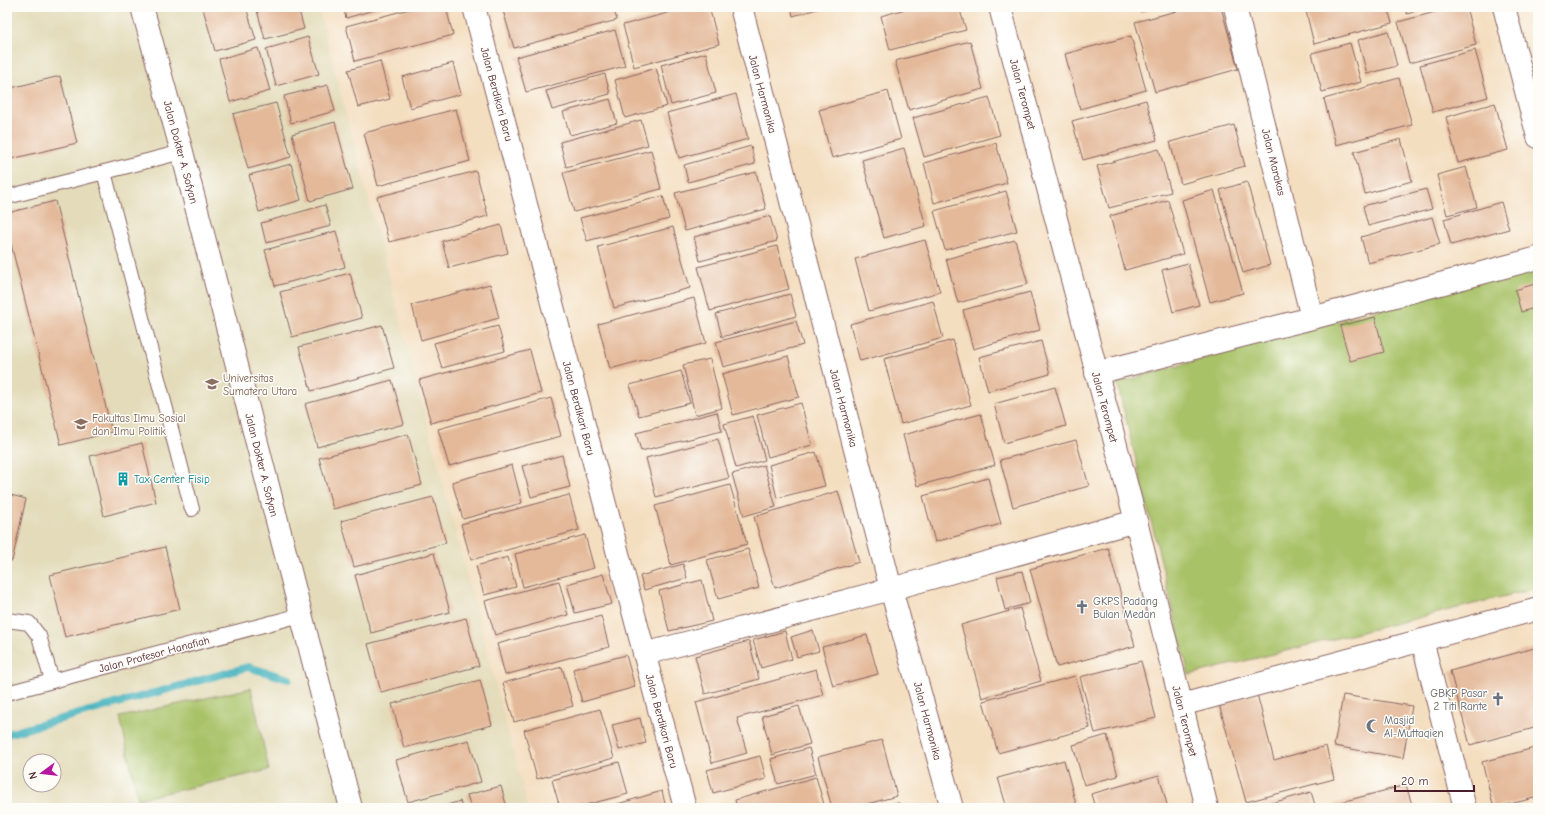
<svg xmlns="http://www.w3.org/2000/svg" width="1545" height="815" viewBox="0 0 1545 815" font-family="'Comic Neue',sans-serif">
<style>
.built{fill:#e3dbba;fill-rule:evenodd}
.green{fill:#a8c268;stroke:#79704a}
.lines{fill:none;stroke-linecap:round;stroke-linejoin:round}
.stream{stroke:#42b1bd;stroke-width:8}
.building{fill:#e4b99a}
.lane-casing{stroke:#86625f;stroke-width:16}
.street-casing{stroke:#86625f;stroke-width:24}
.secondary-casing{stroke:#86625f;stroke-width:24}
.lane{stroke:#fff;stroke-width:14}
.street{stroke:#fff;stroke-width:22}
.secondary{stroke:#fff;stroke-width:22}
.labels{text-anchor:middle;stroke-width:3;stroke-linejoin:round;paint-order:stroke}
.street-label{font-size:11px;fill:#4a1f2b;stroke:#fdfcf7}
.education-label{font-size:11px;fill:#785e54;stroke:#fdfcf7;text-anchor:start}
.culture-label{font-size:11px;fill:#0d838f;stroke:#fdfcf7;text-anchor:start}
.worship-label{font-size:11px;fill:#5b616d;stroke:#fdfcf7;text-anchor:start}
</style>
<rect width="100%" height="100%" fill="#fdfcf7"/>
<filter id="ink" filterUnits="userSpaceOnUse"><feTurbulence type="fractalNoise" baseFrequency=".025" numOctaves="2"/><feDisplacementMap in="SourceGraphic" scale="8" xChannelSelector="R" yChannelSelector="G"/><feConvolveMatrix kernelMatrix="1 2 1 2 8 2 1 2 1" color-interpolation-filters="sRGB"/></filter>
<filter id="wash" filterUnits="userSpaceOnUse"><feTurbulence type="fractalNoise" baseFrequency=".012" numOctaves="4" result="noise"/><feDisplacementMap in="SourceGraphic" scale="16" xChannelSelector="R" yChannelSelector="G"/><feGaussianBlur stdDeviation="0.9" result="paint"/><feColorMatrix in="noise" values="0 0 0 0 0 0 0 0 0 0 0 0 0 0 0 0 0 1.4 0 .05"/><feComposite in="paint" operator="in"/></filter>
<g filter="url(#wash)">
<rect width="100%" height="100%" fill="#f4dec0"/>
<path class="built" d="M7,7H318L528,808H7ZM30,761H54V785H30Z"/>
<path class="green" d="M1538,265V588L1189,675L1117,383Z
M251,688L269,770L138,799L120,717Z"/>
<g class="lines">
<path class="stream" d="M7,734L248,667L289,679"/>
</g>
<g id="blocks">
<path class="building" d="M210,7H246L256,40L215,51L203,9Z
M256,7H298L304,29L265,39Z
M343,7H385L346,18Z
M417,7H446L453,35L355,61L346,26Z
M502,7H613L617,20L514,48Z
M620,7H643L622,13Z
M690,7H709L719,44L634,67L623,25Z
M791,7H824L793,16Z
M912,7H959L966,30L890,50L881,16Z
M1139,7H1157L1140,12Z
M1192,7H1221L1238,69L1155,92L1135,22Z
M1305,7H1387L1392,23L1314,44Z
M1405,7H1430L1407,14Z
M1454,7H1466L1476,45L1409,63L1398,22Z
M615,30L625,66L526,92L516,57Z
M1388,31L1397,66L1367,74L1358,40Z
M1131,36L1146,90L1080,109L1065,54Z
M308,37L319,74L276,86L266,49Z
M970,41L983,89L909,110L895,61Z
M1350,43L1361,82L1322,92L1312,53Z
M258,48L270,91L230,102L219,59Z
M1475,50L1488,97L1433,112L1420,65Z
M706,53L716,93L671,105L661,65Z
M380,61L390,99L358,107L348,70Z
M453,63L461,94L410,108L402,77Z
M656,68L667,106L625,118L615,80Z
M605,74L610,94L552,110L546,91Z
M60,76L77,143L7,160V89Z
M1399,78L1412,125L1336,145L1324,99Z
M328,85L335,111L291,123L284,96Z
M888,91L901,139L832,158L819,110Z
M736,94L748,139L679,158L667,113Z
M989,97L1000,135L924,157L913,118Z
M610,99L617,123L570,135L563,112Z
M1146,100L1157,140L1083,160L1072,121Z
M276,103L291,157L248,169L233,114Z
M1495,103L1508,150L1458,163L1446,117Z
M456,109L470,161L378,186L364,133Z
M641,120L648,145L566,167L560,142Z
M335,122L353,189L310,201L292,134Z
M1234,125L1245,166L1181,184L1170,142Z
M1401,139L1412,181L1365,194L1354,152Z
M996,143L1007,183L934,203L924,163Z
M751,146L755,164L688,182L684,165Z
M904,148L926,226L884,238L862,160Z
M1159,149L1171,192L1109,208L1097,166Z
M651,150L661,189L574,212L563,173Z
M291,164L301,200L259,212L249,175Z
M1466,167L1477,207L1447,215L1437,175Z
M476,171L488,216L389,242L377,197Z
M756,172L766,209L685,231L675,193Z
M1247,182L1270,265L1243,273L1220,190Z
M1426,189L1432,209L1368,226L1363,206Z
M1214,190L1243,293L1210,302L1182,200Z
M1006,191L1017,231L945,250L934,211Z
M663,196L669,219L587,241L580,218Z
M1168,200L1183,254L1125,270L1110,216Z
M55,201L112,432L61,445L7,228V213Z
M1501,202L1509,229L1451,245L1444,219Z
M325,205L331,226L266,243L261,223Z
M770,216L777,241L700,261L694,237Z
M1432,217L1440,244L1368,263L1361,237Z
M501,225L508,253L449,268L442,241Z
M673,227L690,288L614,308L598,247Z
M336,231L345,267L275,286L265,250Z
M925,240L940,292L869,311L855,259Z
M1015,240L1028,284L958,303L946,259Z
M777,246L789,289L710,311L698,267Z
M1188,263L1199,305L1173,312L1162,270Z
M350,273L362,318L292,337L280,292Z
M1538,283V307L1521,312L1515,290Z
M490,284L499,318L421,340L412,305Z
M1030,292L1040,330L973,349L963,310Z
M790,294L796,316L722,337L716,314Z
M694,298L706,343L610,369L598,324Z
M933,301L943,338L860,361L850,324Z
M1375,317L1384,352L1350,361L1340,326Z
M796,321L803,345L723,367L716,342Z
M382,325L394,368L311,391L299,347Z
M498,326L505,351L442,368L434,343Z
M953,340L971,405L901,424L884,359Z
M1041,341L1050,374L988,391L979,357Z
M530,350L541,393L431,423L419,380Z
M788,356L799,397L733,415L722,374Z
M710,359L722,408L695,415L683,365Z
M681,371L690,403L639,416L630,385Z
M392,380L404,424L317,447L305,404Z
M1055,387L1066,426L1004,443L994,404Z
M551,398L561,436L449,466L438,429Z
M801,403L812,445L768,457L757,415Z
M717,412L722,431L641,451L636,433Z
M981,414L995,465L917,486L903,435Z
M753,416L765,460L736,468L724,424Z
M408,434L422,485L333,509L319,458Z
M718,439L729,478L656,497L646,458Z
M1076,440L1089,486L1013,507L1000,460Z
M142,443L156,502L104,516L90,456Z
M816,452L825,486L777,498L769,465Z
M562,455L570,487L531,497L522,466Z
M512,465L522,503L463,519L452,482Z
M764,465L776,507L744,516L732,474Z
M988,478L1001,524L935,542L923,496Z
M730,485L747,544L671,565L655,506Z
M838,491L859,562L775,588L754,517Z
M7,494L26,499L12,561L7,560Z
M569,495L579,530L471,560L461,524Z
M433,497L446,543L354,567L341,521Z
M585,535L594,568L523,587L515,554Z
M165,547L180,609L65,637L50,575Z
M1108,548L1135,646L1057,667L1030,569Z
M748,549L759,588L718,599L707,560Z
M434,553L450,612L371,633L355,575Z
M508,557L516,587L484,595L476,566Z
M683,564L687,578L644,590L640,576Z
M1022,571L1030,603L1005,610L997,577Z
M603,574L612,604L575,613L567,584Z
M702,580L712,621L669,631L659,591Z
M559,581L568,615L495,635L485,601Z
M1020,608L1041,681L982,698L961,625Z
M601,616L609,647L505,675L497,644Z
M466,618L479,666L381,692L368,644Z
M813,630L819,651L797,657L791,637Z
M785,631L792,659L761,668L753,640Z
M867,635L878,674L833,686L822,647Z
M749,641L759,679L705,694L695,656Z
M1538,647V727L1470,745L1450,671Z
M626,655L635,687L582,702L573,669Z
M1141,661L1156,718L1095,733L1080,677Z
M562,667L573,706L514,722L503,683Z
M816,669L823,695L737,718L747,753L712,763L696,702Z
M1075,676L1090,728L998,753L983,701Z
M480,680L492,725L404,748L392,704Z
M1257,694L1274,760L1326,746L1334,779L1246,802L1219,704Z
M1343,695L1412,706L1403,758L1334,746Z
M799,706L810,744L772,755L762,716Z
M600,709L614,758L537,779L524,730Z
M640,718L646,743L619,750L612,725Z
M1107,735L1118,776L1084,785L1073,745Z
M469,740L481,782L408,802L396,760Z
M882,740L897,796L852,808H832L818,757Z
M1538,747V797L1494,808L1482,762Z
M809,748L816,774L778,784L771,759Z
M760,756L766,779L713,793L707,770Z
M1064,760L1077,808H1007L998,778Z
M619,762L628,794L574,808H560L552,780Z
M1159,775L1168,808H1095L1091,794Z
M816,777L825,808H737L735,800Z
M1406,785L1413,808H1335L1334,804Z
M501,786L507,808H471L467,795Z
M662,791L666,808H615L614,805Z
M1311,792L1316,808H1254Z
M460,801L462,808H438Z
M899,803L901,808H881Z"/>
</g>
</g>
<g filter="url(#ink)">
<use href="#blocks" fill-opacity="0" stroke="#86625f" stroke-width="1"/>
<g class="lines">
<g class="lane-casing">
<path id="lane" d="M104,172L192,509
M7,197L182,152
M7,620L29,623L39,636L52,681
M7,693L301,615"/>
</g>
<g class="street-casing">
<path id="street" d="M142,7L182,152L351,808
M474,7L685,808
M1000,7L1136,521L1207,808
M1235,7L1312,318
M1504,7L1538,137
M1096,373L1312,318L1538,258
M1422,640L1465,808
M644,654L891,589L1136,521
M1181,705L1538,609"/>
</g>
<g class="secondary-casing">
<path id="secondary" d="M741,7L891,589L952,808"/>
</g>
<use href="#lane" class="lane"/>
<use href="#street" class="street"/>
<use href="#secondary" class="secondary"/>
</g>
</g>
<defs>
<g id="university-bare" transform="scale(1.08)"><path d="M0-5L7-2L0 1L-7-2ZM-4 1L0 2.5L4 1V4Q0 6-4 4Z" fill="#8d6e63" stroke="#fdfcf7" stroke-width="2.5" paint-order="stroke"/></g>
<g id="building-bare" transform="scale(1.08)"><path d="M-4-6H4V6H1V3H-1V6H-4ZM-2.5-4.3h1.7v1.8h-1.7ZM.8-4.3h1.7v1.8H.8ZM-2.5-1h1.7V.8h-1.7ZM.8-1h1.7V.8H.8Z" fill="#0f9aa8" stroke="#fdfcf7" stroke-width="2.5" paint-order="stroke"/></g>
<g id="church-bare" transform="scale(1.08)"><path d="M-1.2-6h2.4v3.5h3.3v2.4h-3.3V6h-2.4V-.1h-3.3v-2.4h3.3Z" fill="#6b7280" stroke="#fdfcf7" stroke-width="2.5" paint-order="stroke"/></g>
<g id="mosque-bare" transform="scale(1.08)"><path d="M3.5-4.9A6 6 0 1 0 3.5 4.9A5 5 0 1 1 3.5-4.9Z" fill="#6b7280" stroke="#fdfcf7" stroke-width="2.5" paint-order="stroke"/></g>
</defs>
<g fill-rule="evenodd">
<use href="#university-bare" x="212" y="384"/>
<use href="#university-bare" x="81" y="424"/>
<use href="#building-bare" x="123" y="479"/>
<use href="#church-bare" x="1082" y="607"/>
<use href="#church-bare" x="1498" y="699"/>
<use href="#mosque-bare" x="1373" y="726"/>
</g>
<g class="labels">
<g class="street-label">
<text transform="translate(497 94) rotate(75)" y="4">Jalan Berdikari Baru</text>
<text transform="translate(763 94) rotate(75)" y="4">Jalan Harmonika</text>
<text transform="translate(1023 94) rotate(75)" y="4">Jalan Terompet</text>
<text transform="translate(181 152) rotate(75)" y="4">Jalan Dokter A. Sofyan</text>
<text transform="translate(1274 162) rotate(76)" y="4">Jalan Marakas</text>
<text transform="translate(1105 407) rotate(75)" y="4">Jalan Terompet</text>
<text transform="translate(579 408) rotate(75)" y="4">Jalan Berdikari Baru</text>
<text transform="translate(844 408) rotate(75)" y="4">Jalan Harmonika</text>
<text transform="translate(262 465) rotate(76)" y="4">Jalan Dokter A. Sofyan</text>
<text transform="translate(154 654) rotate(-15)" y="4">Jalan Profesor Hanafiah</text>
<text transform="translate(662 721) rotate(75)" y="4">Jalan Berdikari Baru</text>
<text transform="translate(928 721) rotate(75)" y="4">Jalan Harmonika</text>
<text transform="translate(1185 721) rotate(76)" y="4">Jalan Terompet</text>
</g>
<g class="education-label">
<text x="223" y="382">Universitas<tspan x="223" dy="13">Sumatera Utara</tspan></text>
<text x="92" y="422">Fakultas Ilmu Sosial<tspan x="92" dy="13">dan Ilmu Politik</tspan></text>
</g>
<g class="culture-label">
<text x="134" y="483">Tax Center Fisip</text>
</g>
<g class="worship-label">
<text x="1093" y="605">GKPS Padang<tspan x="1093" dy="13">Bulan Medan</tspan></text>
<text x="1487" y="697" text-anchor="end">GBKP Pasar<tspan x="1487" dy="13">2 Titi Rante</tspan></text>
<text x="1384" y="724">Masjid<tspan x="1384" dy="13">Al-Muttaqien</tspan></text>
</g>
</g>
<rect width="1545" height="815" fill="none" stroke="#fdfcf7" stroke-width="24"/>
<g transform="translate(42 773) rotate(255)"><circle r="19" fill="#fdfcf7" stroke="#b5a4a5"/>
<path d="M0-3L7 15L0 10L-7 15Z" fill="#b5179e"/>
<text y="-6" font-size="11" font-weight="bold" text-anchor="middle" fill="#4a1f2b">N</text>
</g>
<path d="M1395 785v6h79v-6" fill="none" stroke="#4a1f2b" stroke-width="2"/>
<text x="1401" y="785" font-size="12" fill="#4a1f2b" stroke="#fdfcf7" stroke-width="3" paint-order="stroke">20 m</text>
</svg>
